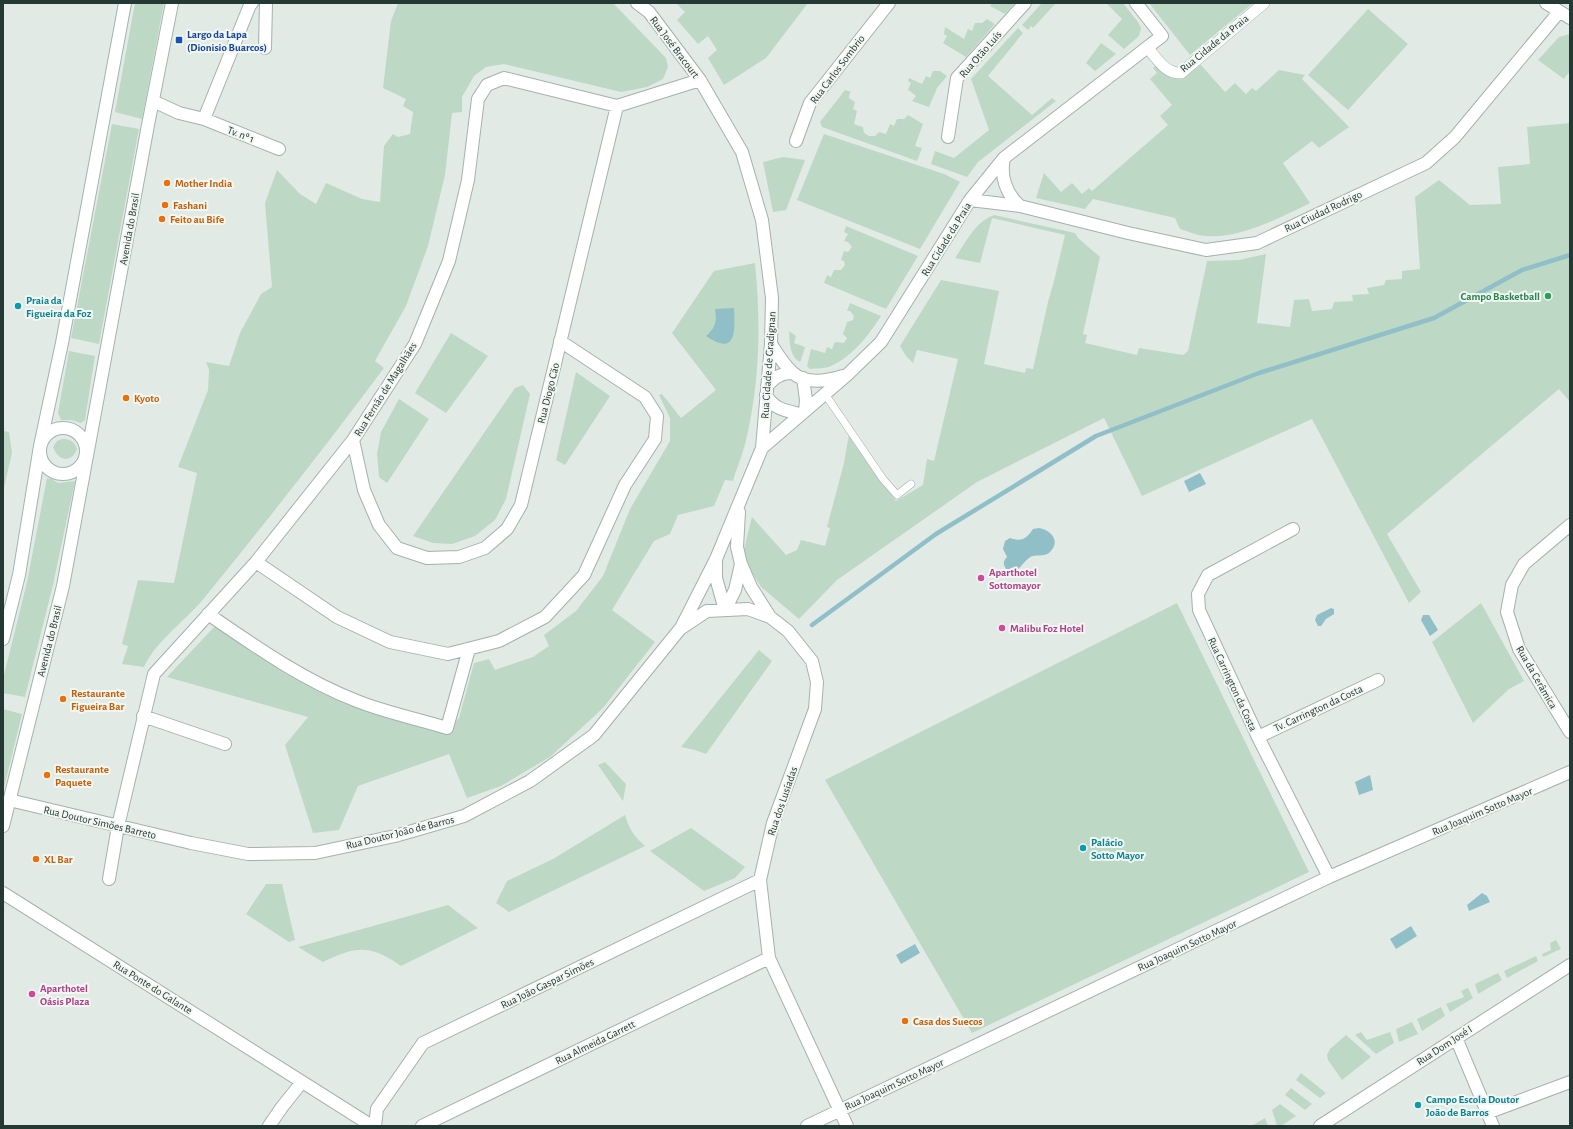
<svg xmlns="http://www.w3.org/2000/svg" width="1573" height="1129" viewBox="0 0 1573 1129" font-family="'Alegreya Sans',sans-serif">
<style>
.green{fill:#bdd9c5}
.water{fill:#90bfc8}
.lines{fill:none;stroke-linecap:round;stroke-linejoin:round}
.stream{stroke:#90bfc8;stroke-width:4.5}
.service-casing{stroke:#a5b1ad;stroke-width:8}
.pedestrian-casing{stroke:#a5b1ad;stroke-width:12}
.minor-casing{stroke:#a5b1ad;stroke-width:14}
.secondary-casing{stroke:#a2b4ae;stroke-width:14}
.service{stroke:#fff;stroke-width:7}
.pedestrian{stroke:#fff;stroke-width:11}
.minor{stroke:#fff;stroke-width:12}
.secondary{stroke:#fff;stroke-width:12}
.transit-dot{fill:#1a4fb4;stroke:#f2f7f4;stroke-width:1.5}
.food-dot{fill:#e8710a;stroke:#f2f7f4;stroke-width:1.5}
.leisure-dot{fill:#2e9e5b;stroke:#f2f7f4;stroke-width:1.5}
.culture-dot{fill:#0f9aa8;stroke:#f2f7f4;stroke-width:1.5}
.hotel-dot{fill:#d1479c;stroke:#f2f7f4;stroke-width:1.5}
.labels{text-anchor:middle;stroke-width:4;stroke-linejoin:round;paint-order:stroke}
.transit-label{font-size:11px;font-weight:bold;fill:#164399;stroke:#f2f7f4;text-anchor:start}
.street-label{font-size:11px;fill:#243933;stroke:#f2f7f4}
.food-label{font-size:11px;font-weight:bold;fill:#c56008;stroke:#f2f7f4;text-anchor:start}
.leisure-label{font-size:11px;font-weight:bold;fill:#27864d;stroke:#f2f7f4;text-anchor:end}
.culture-label{font-size:11px;font-weight:bold;fill:#0d838f;stroke:#f2f7f4;text-anchor:start}
.hotel-label{font-size:11px;font-weight:bold;fill:#b23c85;stroke:#f2f7f4;text-anchor:start}
</style>
<rect width="100%" height="100%" fill="#e2eae6"/>
<path class="green" d="M135,3H164L142,119L115,112Z
M398,3H613L666,58L668,67L663,79L647,87L621,92L504,64L486,67L474,76L462,97V112L452,113L445,175L428,246L406,306L375,361L384,368C326,446 266,522 205,597C186,621 157,639 144,667L122,664L128,646L122,644L138,580L174,583L197,473L178,467L208,390L209,370L206,362L229,366L240,333L261,294L272,287L265,203L277,170L300,194L316,204L326,183L362,199L380,202L384,146L393,134L398,137L410,134L413,112L403,106L406,99L383,88L391,21Z
M676,3H808L766,58L724,85L708,58L717,50L708,36L698,44L677,20L685,12Z
M992,3H1015L1005,14L990,6Z
M1042,3H1056L1033,28L1031,26L1028,30L1022,25Z
M1106,3H1123L1138,22L1141,28L1139,36L1124,49L1108,35L1122,19Z
M1149,3H1253L1190,55Z
M1368,9L1408,44L1348,110L1308,75Z
M987,19L995,24L966,57L943,43L947,36L944,34L945,27L964,39L968,29L972,31L975,23H982Z
M1018,28L1023,33L988,76L1032,115L1052,98L1056,101L978,162L967,177L931,164L935,151L954,158L989,130L971,79Z
M1570,34V71L1564,79L1538,60L1559,37Z
M1101,43L1116,54L1095,71L1086,63Z
M1157,64L1185,75L1200,64L1225,92L1235,83L1246,94L1252,88L1256,91L1279,70L1305,75L1302,79L1349,127L1319,148L1312,141L1283,163L1310,203C1277,219 1235,242 1198,235C1192,233 1186,231 1180,229L1175,218L1093,199L1085,209L1036,198L1044,173L1061,192L1072,183L1082,194L1089,188L1092,191L1168,125L1160,116L1172,105L1150,79L1157,73L1153,68Z
M933,71H940L947,76L937,88L929,107L912,101L916,96L911,92L908,90L911,83L908,81L909,78L922,84L926,76L930,78Z
M845,90L851,92L849,95V98L855,102L853,109L857,111L854,124L863,127L864,133L869,136H875L879,132L886,134L890,124L894,126L897,119H904L908,115L923,124L915,146L922,148L917,161L822,127L820,122Z
M1570,123V402L1559,389L1387,534L1421,592L1409,603L1312,419L1142,496L1104,418L977,482L837,580L799,619L761,587L742,557L752,517L786,555L797,550L801,540L825,546L830,528L827,527L844,463L849,434L896,501L923,485L927,459L934,461L958,359L917,350L913,363L906,356L900,346L941,280L999,291L984,364L1025,373L1026,368L1033,369L1048,302L1054,281L1065,235L992,218L980,263L955,258C967,241 974,223 994,215L1075,233L1078,238L1100,257L1083,334L1087,335L1085,343L1137,355L1139,348L1183,355L1188,351L1207,261L1239,260L1266,254L1257,323L1290,327L1294,300L1309,299L1312,311L1332,309L1334,302L1353,301L1352,295L1369,294L1367,288L1384,285L1386,280L1402,279V271L1420,269L1415,197L1439,180L1470,205L1501,204L1498,167L1530,164L1527,127Z
M112,124L139,129L99,344L71,338Z
M824,134L944,174L960,182L920,249L797,200Z
M783,157L805,160L786,210L773,212L763,162Z
M846,226L918,256L886,309L824,283L827,275L831,277L834,270H841L845,265L844,261L841,260L844,251L848,252L852,247L848,242L844,241L848,234L844,232Z
M755,263C761,322 760,382 746,440C743,454 737,467 733,481L725,480L714,506L678,515L670,534L654,541L612,610L655,642L603,708L550,757L501,786L467,798L449,754L358,786L339,830L313,833L285,745L308,717L167,677L217,624L283,669L449,730L459,718L474,663L489,659L495,670L533,657L549,646L544,635L576,611L603,576L630,509L670,441V418L659,395L662,394L681,418L716,390L672,333L714,271Z
M850,303L881,316C868,336 853,356 831,366C825,369 816,368 810,369L807,366L811,349L825,353L827,347L832,349L835,342L844,343L847,338L843,334L847,322L853,320L854,316L850,311H847Z
M789,331L796,336L794,343L805,347L801,360L800,362C789,356 790,342 789,331Z
M451,333L488,356L446,413L415,393Z
M69,351L95,356L85,420L81,423L71,420H61L58,413Z
M576,372L610,396L565,465L556,460Z
M523,385L530,394L506,499L495,520L475,536L452,544L433,543L413,536L515,388Z
M399,399L429,419L387,483L379,477L377,454L381,432Z
M3,431L9,432L12,453L3,492Z
M62,439C70,439 74,441 77,449C71,464 58,461 53,447L57,441Z
M47,478L52,479L58,483L75,481L53,585L25,697L3,693V679L27,582Z
M1177,603L1309,872L972,1033L825,780Z
M1481,603L1524,681L1509,689L1473,723L1432,642Z
M759,650L772,661L706,754L695,750L681,747Z
M3,709L22,714L3,792Z
M605,762L626,784L623,801L598,765Z
M625,815C629,829 634,836 645,846L509,912L496,903L507,881L553,859Z
M691,828L745,867L735,878L704,891L650,851Z
M266,884H282L295,940L289,942L246,914Z
M448,905L478,928L401,966C370,944 356,946 323,962L298,947Z
M1556,940L1561,949L1543,957L1542,954L1551,950L1550,943Z
M1536,956L1538,961L1507,978L1504,971Z
M1498,973L1502,980L1478,994L1475,984Z
M1468,988L1473,998L1450,1012L1446,1004L1464,997L1461,991Z
M1441,1007L1445,1016L1422,1031L1417,1019Z
M1412,1022L1418,1034L1399,1042L1396,1029Z
M1361,1032L1367,1040L1390,1032L1394,1043L1376,1054L1355,1035Z
M1346,1035L1371,1057L1342,1080L1328,1060L1327,1055L1330,1049Z
M1301,1073L1326,1093L1320,1098L1296,1080Z
M1291,1088L1312,1104L1305,1110L1285,1095Z
M1280,1104L1296,1116L1281,1126H1277L1272,1110Z
M1265,1118L1268,1126H1253V1125Z"/>
<path class="water" d="M734,308C735,331 737,357 706,336C716,327 717,321 715,309Z
M1200,473L1206,484L1189,492L1184,481Z
M1039,528C1051,530 1061,541 1050,552C1044,558 1035,553 1029,558C1024,562 1020,568 1015,572L1006,569C1003,564 1003,561 1007,557L1003,549L1005,541L1010,538C1022,542 1026,539 1033,529Z
M1331,608L1334,609V614L1326,619L1321,626H1318L1315,620L1317,615Z
M1423,615H1429L1438,630L1430,636L1421,620Z
M1370,775L1373,790L1359,795L1355,782Z
M1482,893L1487,896L1490,902L1469,911L1467,905Z
M1411,926L1417,936L1396,949L1390,939Z
M915,944L920,953L901,964L896,955Z"/>
<g class="lines">
<path class="stream" d="M812,625L936,534L1096,436L1259,373L1434,318L1522,270L1570,255"/>
<g class="service-casing">
<path id="service" d="M825,394L883,479L897,495L911,484"/>
</g>
<g class="pedestrian-casing">
<path id="pedestrian" d="M1147,47C1157,58 1165,74 1181,73L1264,3"/>
</g>
<g class="minor-casing">
<path id="minor" d="M637,3L649,12L700,80L742,152L762,220L772,298L771,344L762,448L716,559L681,628
M1546,3L1570,18
M265,48L266,3
M153,101L179,113L204,119L250,5L252,3
M204,119L279,149
M948,137L957,78L1025,3
M796,141L810,103L889,3
M1004,158C1000,176 1006,194 1020,206
M970,200L1020,206L1128,233L1206,250L1257,243L1426,163L1455,137L1559,12
M771,344C777,353 783,364 792,372C805,385 827,381 843,376
M803,378L806,400L805,411
M767,386C775,377 781,373 793,373
M766,395C773,409 787,411 800,414
M353,440L364,490L379,525L397,548L427,558L459,557L485,548L507,529L521,505L617,106L700,80
M762,448L847,375L881,342L970,200L1004,158L1162,36L1136,3
M739,512L737,547L741,564L751,587L770,617L788,631L812,661L817,682L815,709L773,823L760,880L769,958L847,1126
M1570,525L1524,564L1512,585L1507,612L1519,649L1570,732
M1293,529L1208,575L1198,594L1199,610L1258,737L1329,877
M256,562L337,617L390,642L448,654L499,641L545,617L584,575L625,485L655,439L657,416L645,397L560,341
M716,562V578L725,610
M725,610L735,590L741,564
M208,614C256,647 303,680 357,701C384,712 418,719 447,728L469,649
M143,716L225,744
M1258,737L1378,680
M9,800L191,843L248,854L315,853L395,836L464,816L530,781L590,738L594,735L680,629L707,611L748,609L770,617
M109,879L118,826L154,674L256,562L353,440L415,344L449,261L468,180L478,99L487,85L504,78L617,106
M3,893L372,1126
M1456,1038L1493,1126
M1487,1113L1570,1082
M269,1126L282,1107L302,1082
M375,1126L377,1109L423,1043L760,880
M422,1126L769,958
M807,1126L1329,877L1570,772
M1320,1126L1570,965"/>
</g>
<g class="secondary-casing">
<path id="secondary" d="M40 451a23 23 0 1 1 46 0a23 23 0 1 1-46 0Z
M3,639L19,575L40,446L62,343L125,3
M3,826L63,586L148,125L172,3"/>
</g>
<use href="#service" class="service"/>
<use href="#pedestrian" class="pedestrian"/>
<use href="#minor" class="minor"/>
<use href="#secondary" class="secondary"/>
</g>
<rect class="transit-dot" x="175" y="36" width="8" height="8" rx="2"/>
<g class="food-dot">
<circle cx="167" cy="183" r="4"/>
<circle cx="165" cy="205" r="4"/>
<circle cx="162" cy="219" r="4"/>
<circle cx="126" cy="398" r="4"/>
<circle cx="63" cy="699" r="4"/>
<circle cx="47" cy="775" r="4"/>
<circle cx="36" cy="859" r="4"/>
<circle cx="905" cy="1021" r="4"/>
</g>
<circle class="leisure-dot" cx="1548" cy="296" r="4"/>
<g class="culture-dot">
<circle cx="18" cy="306" r="4"/>
<circle cx="1083" cy="848" r="4"/>
<circle cx="1418" cy="1105" r="4"/>
</g>
<g class="hotel-dot">
<circle cx="981" cy="578" r="4"/>
<circle cx="1002" cy="628" r="4"/>
<circle cx="32" cy="994" r="4"/>
</g>
<g class="labels">
<g class="transit-label">
<text x="187" y="38">Largo da Lapa<tspan x="187" dy="13">(Dionisio Buarcos)</tspan></text>
</g>
<g class="street-label">
<text transform="translate(1214 43) rotate(-39)" y="4">Rua Cidade da Praia</text>
<text transform="translate(675 47) rotate(53)" y="4">Rua José Bracourt</text>
<text transform="translate(980 54) rotate(-49)" y="4">Rua Otão Luís</text>
<text transform="translate(837 69) rotate(-53)" y="4">Rua Carlos Sombrio</text>
<text transform="translate(241 134) rotate(21)" y="4">Tv. nº 1</text>
<text transform="translate(1323 211) rotate(-25)" y="4">Rua Ciudad Rodrigo</text>
<text transform="translate(129 229) rotate(-80)" y="4">Avenida do Brasil</text>
<text transform="translate(946 239) rotate(-58)" y="4">Rua Cidade da Praia</text>
<text transform="translate(768 365) rotate(-86)" y="4">Rua Cidade de Gradignan</text>
<text transform="translate(385 389) rotate(-58)" y="4">Rua Fernão de Magalhães</text>
<text transform="translate(548 393) rotate(-76)" y="4">Rua Diogo Cão</text>
<text transform="translate(49 641) rotate(-76)" y="4">Avenida do Brasil</text>
<text transform="translate(1537 677) rotate(60)" y="4">Rua da Cerâmica</text>
<text transform="translate(1233 684) rotate(65)" y="4">Rua Carrington da Costa</text>
<text transform="translate(1318 708) rotate(-25)" y="4">Tv. Carrington da Costa</text>
<text transform="translate(782 801) rotate(-71)" y="4">Rua dos Lusíadas</text>
<text transform="translate(1482 811) rotate(-23)" y="4">Rua Joaquim Sotto Mayor</text>
<text transform="translate(100 822) rotate(13)" y="4">Rua Doutor Simões Barreto</text>
<text transform="translate(400 832) rotate(-14)" y="4">Rua Doutor João de Barros</text>
<text transform="translate(1187 945) rotate(-25)" y="4">Rua Joaquim Sotto Mayor</text>
<text transform="translate(547 983) rotate(-26)" y="4">Rua João Gaspar Simões</text>
<text transform="translate(153 987) rotate(32)" y="4">Rua Ponte do Galante</text>
<text transform="translate(595 1042) rotate(-26)" y="4">Rua Almeida Garrett</text>
<text transform="translate(1444 1045) rotate(-33)" y="4">Rua Dom José I</text>
<text transform="translate(894 1084) rotate(-25)" y="4">Rua Joaquim Sotto Mayor</text>
</g>
<g class="food-label">
<text x="175" y="187">Mother India</text>
<text x="173" y="209">Fashani</text>
<text x="170" y="223">Feito au Bife</text>
<text x="134" y="402">Kyoto</text>
<text x="71" y="697">Restaurante<tspan x="71" dy="13">Figueira Bar</tspan></text>
<text x="55" y="773">Restaurante<tspan x="55" dy="13">Paquete</tspan></text>
<text x="44" y="863">XL Bar</text>
<text x="913" y="1025">Casa dos Suecos</text>
</g>
<g class="leisure-label">
<text x="1540" y="300">Campo Basketball</text>
</g>
<g class="culture-label">
<text x="26" y="304">Praia da<tspan x="26" dy="13">Figueira da Foz</tspan></text>
<text x="1091" y="846">Palácio<tspan x="1091" dy="13">Sotto Mayor</tspan></text>
<text x="1426" y="1103">Campo Escola Doutor<tspan x="1426" dy="13">João de Barros</tspan></text>
</g>
<g class="hotel-label">
<text x="989" y="576">Aparthotel<tspan x="989" dy="13">Sottomayor</tspan></text>
<text x="1010" y="632">Malibu Foz Hotel</text>
<text x="40" y="992">Aparthotel<tspan x="40" dy="13">Oásis Plaza</tspan></text>
</g>
</g>
<rect width="1573" height="1129" fill="none" stroke="#243933" stroke-width="8"/>
</svg>
